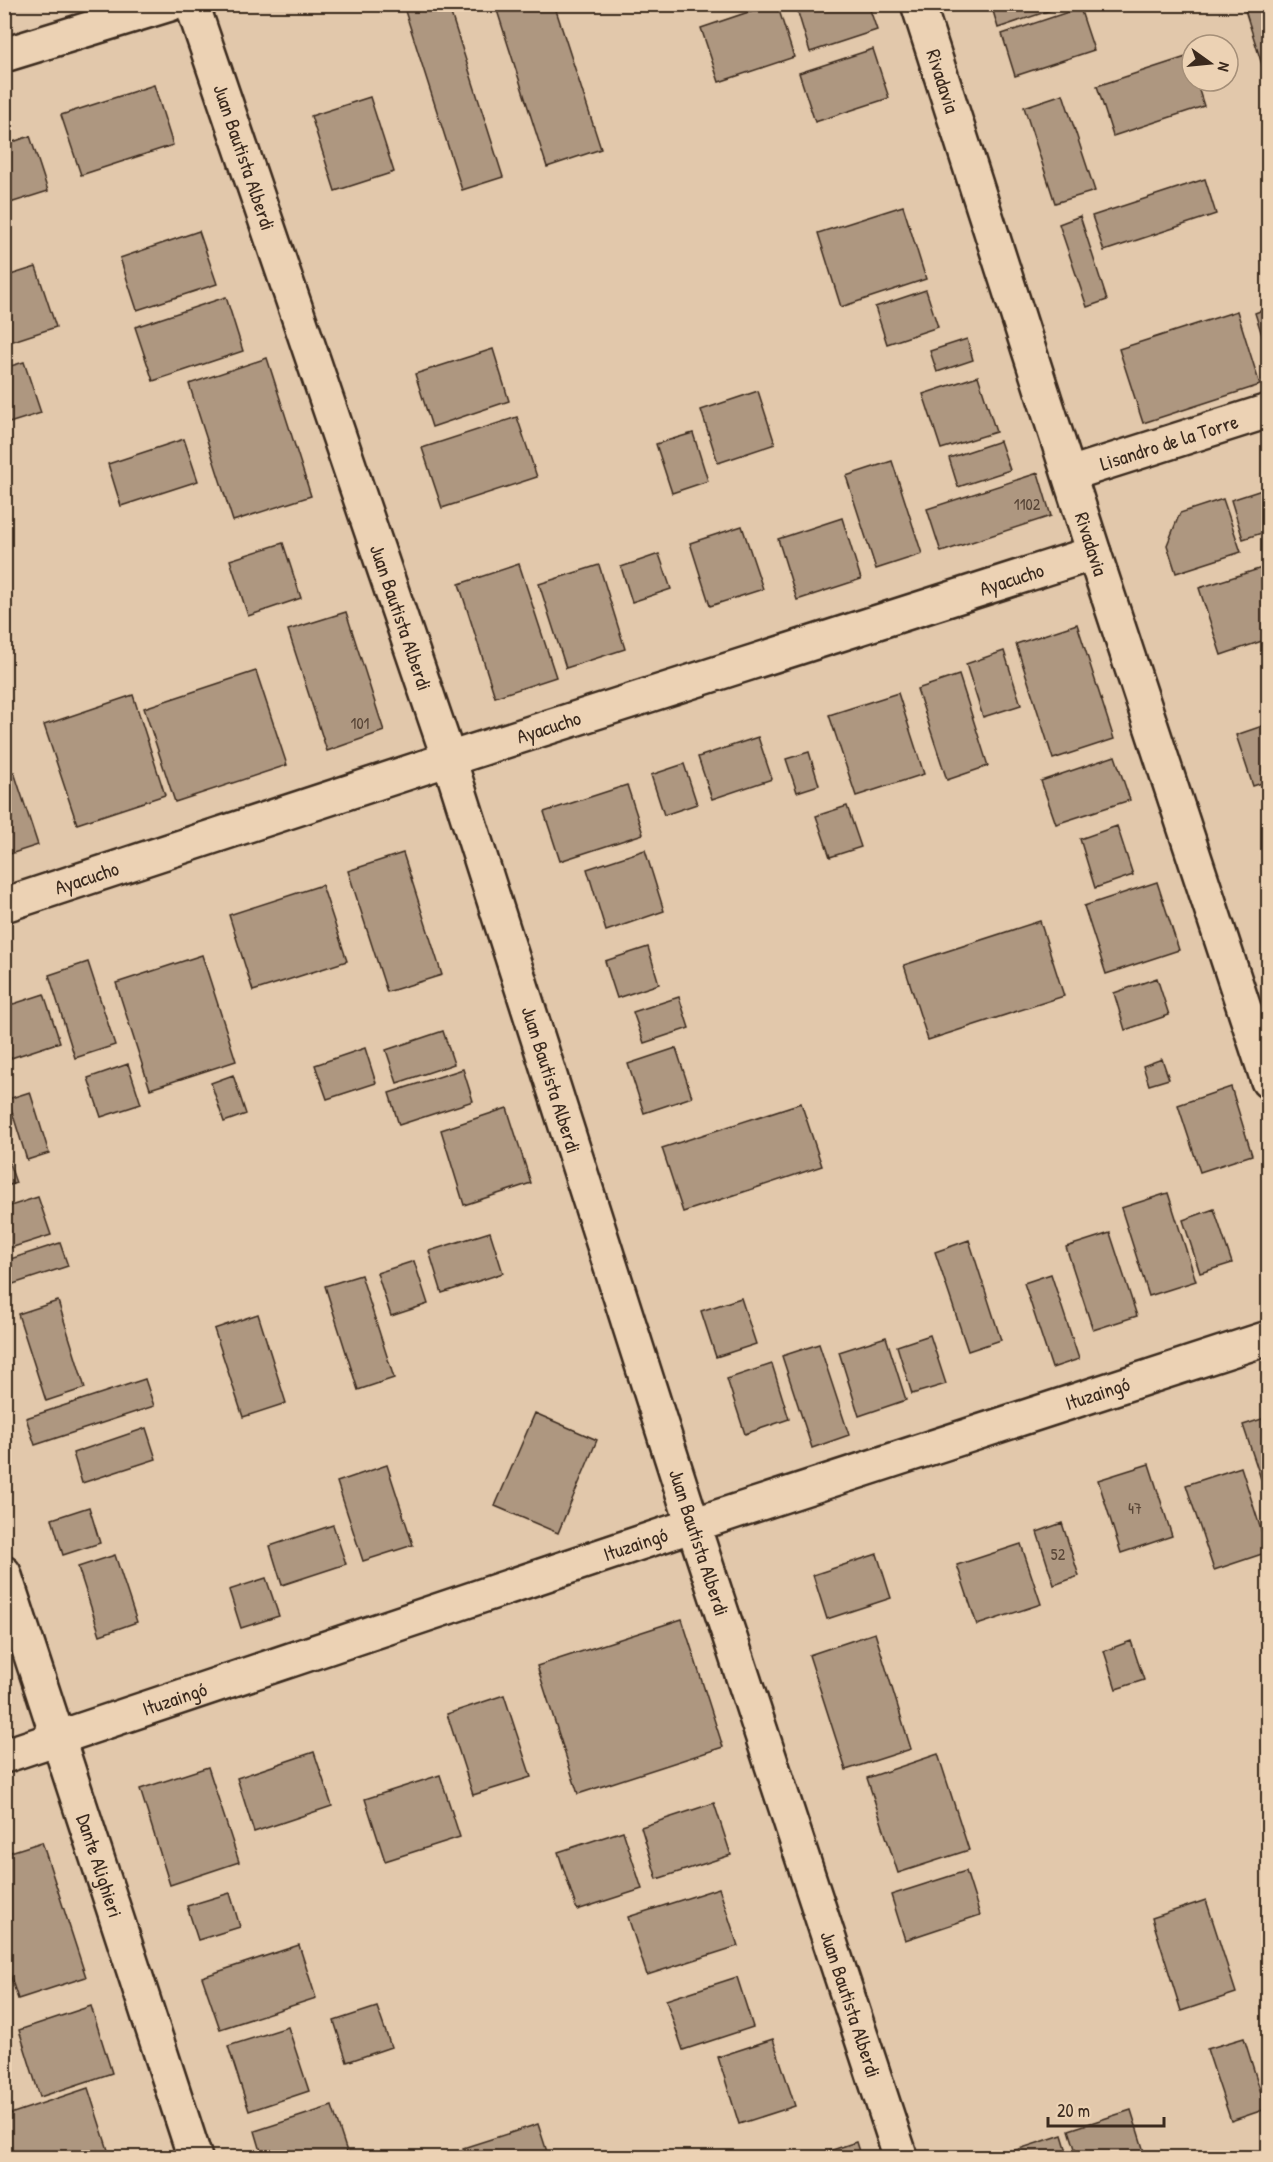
<svg xmlns="http://www.w3.org/2000/svg" width="1273" height="2162" viewBox="0 0 1273 2162" font-family="'Patrick Hand',sans-serif">
<style>
.building{fill:#ae9780;stroke:#3b2a1e;stroke-width:1.5}
.lines{fill:none;stroke-linecap:round;stroke-linejoin:round}
.minor-casing{stroke:#3b2a1e;stroke-width:38}
.tertiary-casing{stroke:#3b2a1e;stroke-width:38}
.secondary-casing{stroke:#3b2a1e;stroke-width:38}
.minor{stroke:#ecd2b4;stroke-width:33}
.tertiary{stroke:#ecd2b4;stroke-width:33}
.secondary{stroke:#ecd2b4;stroke-width:33}
.labels{text-anchor:middle;stroke-width:5;stroke-linejoin:round;paint-order:stroke}
.number-label{font-size:16px;fill:#584536}
.street-label{font-size:20px;fill:#3b2a1e;stroke:#ecd2b4}
</style>
<rect width="100%" height="100%" fill="#e2c8ab"/>
<filter id="ink" filterUnits="userSpaceOnUse"><feTurbulence type="fractalNoise" baseFrequency=".0167" numOctaves="2"/><feDisplacementMap in="SourceGraphic" scale="12" xChannelSelector="R" yChannelSelector="G"/><feConvolveMatrix kernelMatrix="1 2 1 2 8 2 1 2 1" color-interpolation-filters="sRGB"/></filter>
<g filter="url(#ink)">
<path class="building" d="M424,4H448L503,177L462,190L405,11Z
M495,4H554L601,149L547,167Z
M772,4H777L794,57L719,82L701,28Z
M800,4H868L877,30L810,52L796,6Z
M991,4H1069L998,28Z
M1261,4H1268V84L1245,10Z
M1080,8L1094,50L1015,76L1002,34Z
M873,49L889,98L815,122L799,73Z
M1189,56L1192,67V81H1196L1204,106L1113,136L1097,86Z
M154,85L173,145L81,175L61,115Z
M1063,94L1095,191L1055,203L1024,107Z
M370,97L394,172L335,191L311,116Z
M30,136L48,191L4,205V145Z
M1205,179L1216,214L1104,251L1092,216Z
M903,206L926,279L841,307L818,233Z
M1080,216L1107,300L1087,307L1059,224Z
M199,231L217,284L137,310L120,258Z
M36,267L56,327L4,344V277Z
M926,290L938,327L887,344L875,307Z
M226,297L243,351L153,381L135,327Z
M1268,308V354L1255,313Z
M1237,311L1260,385L1143,423L1119,349Z
M967,339L973,360L937,372L930,351Z
M493,349L509,401L432,427L415,374Z
M267,358L311,496L233,521L189,384Z
M24,362L41,413L6,424L4,368Z
M978,376L996,432L941,449L923,394Z
M758,391L775,444L718,463L701,410Z
M517,417L537,477L442,508L422,448Z
M693,433L708,481L672,493L656,444Z
M184,439L198,481L121,506L108,464Z
M1000,441L1010,470L958,487L949,458Z
M892,461L922,554L876,569L846,476Z
M1038,473L1051,516L941,552L927,509Z
M1265,489L1268,500V531L1243,539L1231,500Z
M1223,499L1241,552L1176,573L1167,545L1180,513Z
M842,518L861,579L797,600L778,539Z
M742,526L763,589L710,606L690,543Z
M283,543L301,598L248,616L230,560Z
M659,554L671,589L632,602L621,567Z
M519,564L556,677L495,697L459,584Z
M599,565L625,649L566,668L539,584Z
M1268,566V639L1221,655L1199,588Z
M346,612L384,731L327,751L288,630Z
M1077,624L1114,739L1053,759L1016,644Z
M1004,651L1021,705L983,717L966,664Z
M256,671L287,765L175,802L144,708Z
M959,675L988,766L947,780L917,689Z
M898,693L924,774L856,796L829,715Z
M133,695L165,795L77,824L44,725Z
M1268,724V781L1253,786L1236,735Z
M758,737L772,779L712,799L698,757Z
M809,752L819,785L797,792L786,759Z
M1115,756L1130,800L1056,824L1041,781Z
M684,764L697,804L664,815L651,775Z
M14,772L38,845L4,856V775Z
M627,785L643,834L560,861L544,812Z
M847,806L861,847L830,857L816,816Z
M1117,826L1133,875L1095,888L1080,839Z
M645,850L664,911L606,931L587,869Z
M403,853L442,975L387,992L348,871Z
M1157,882L1179,950L1106,974L1084,906Z
M322,885L347,961L253,991L229,915Z
M1040,921L1064,996L928,1040L904,965Z
M648,947L659,984L617,998L605,961Z
M202,955L236,1061L150,1089L116,983Z
M88,962L115,1045L75,1058L49,975Z
M1157,978L1169,1015L1125,1030L1114,993Z
M44,994L60,1042L8,1059L4,1048V1007Z
M679,997L689,1028L644,1043L633,1012Z
M443,1031L454,1064L397,1083L386,1050Z
M365,1048L376,1083L327,1099L315,1065Z
M676,1048L692,1097L644,1113L628,1064Z
M1162,1059L1169,1079L1149,1085L1143,1066Z
M128,1064L141,1104L101,1117L88,1078Z
M463,1069L473,1101L399,1125L389,1093Z
M233,1075L246,1114L224,1122L211,1083Z
M1231,1087L1252,1155L1200,1172L1178,1105Z
M30,1092L49,1153L27,1160L8,1099Z
M801,1103L822,1166L683,1212L662,1148Z
M507,1108L531,1183L464,1205L441,1130Z
M4,1148L16,1183L4,1187Z
M1168,1193L1196,1281L1149,1296L1121,1208Z
M38,1197L51,1235L4,1250V1208Z
M1214,1209L1232,1263L1200,1273L1183,1220Z
M490,1232L503,1273L442,1293L429,1251Z
M1110,1233L1137,1316L1093,1330L1066,1247Z
M969,1240L1001,1340L968,1351L935,1252Z
M60,1243L68,1266L4,1287V1261Z
M414,1261L428,1304L391,1316L377,1273Z
M1051,1274L1079,1359L1052,1368L1024,1283Z
M361,1275L394,1378L358,1390L325,1286Z
M741,1298L756,1344L716,1357L701,1311Z
M58,1301L85,1388L46,1401L18,1314Z
M258,1314L286,1403L243,1417L214,1329Z
M930,1335L946,1384L912,1394L897,1346Z
M886,1337L906,1400L859,1416L839,1352Z
M819,1344L849,1435L812,1448L782,1356Z
M772,1364L789,1419L745,1434L727,1379Z
M145,1379L154,1406L35,1445L26,1418Z
M535,1413L597,1440L558,1533L495,1506Z
M1268,1417V1486L1264,1488L1243,1425Z
M146,1428L156,1459L82,1483L73,1453Z
M1149,1464L1172,1536L1121,1553L1098,1480Z
M387,1465L413,1545L363,1561L337,1482Z
M1241,1467L1268,1552L1214,1570L1186,1485Z
M89,1507L100,1543L63,1555L52,1519Z
M1062,1523L1079,1576L1054,1585L1037,1532Z
M333,1525L346,1564L282,1585L270,1546Z
M1021,1544L1041,1604L977,1625L957,1565Z
M877,1554L891,1598L827,1619L813,1575Z
M115,1555L137,1622L100,1635L78,1567Z
M266,1578L279,1616L241,1628L229,1590Z
M682,1619L723,1747L578,1794L537,1666Z
M875,1633L911,1749L846,1770L809,1655Z
M1131,1641L1144,1680L1116,1689L1104,1651Z
M504,1695L531,1777L473,1795L447,1714Z
M314,1752L332,1806L254,1832L237,1778Z
M938,1754L969,1850L898,1873L867,1778Z
M208,1767L239,1862L170,1885L140,1789Z
M440,1775L460,1837L385,1861L365,1799Z
M714,1803L731,1855L657,1879L641,1827Z
M623,1831L642,1889L577,1910L558,1852Z
M42,1842L86,1977L18,1999L4,1956V1854Z
M966,1871L980,1915L905,1940L891,1895Z
M719,1888L738,1946L647,1975L628,1917Z
M230,1893L240,1927L198,1940L187,1906Z
M1206,1900L1236,1993L1181,2011L1152,1918Z
M299,1945L316,1998L220,2029L202,1977Z
M737,1977L753,2027L683,2050L666,2000Z
M91,2006L112,2073L40,2097L19,2030Z
M377,2007L391,2047L347,2062L334,2021Z
M288,2027L309,2091L249,2111L228,2046Z
M1244,2038L1266,2109L1231,2121L1207,2049Z
M773,2039L795,2106L739,2124L718,2057Z
M88,2088L108,2150L86,2158H4V2116Z
M332,2106L349,2158H263L255,2131Z
M1131,2110L1146,2158H1078L1069,2130Z
M538,2124L549,2158H466L463,2148Z
M1062,2135L1069,2158H991Z
M856,2142L861,2158H809Z"/>
<g class="lines">
<g class="minor-casing">
<g id="minor">
<path id="s1" d="M192,4L449,759L693,1525L901,2158"/>
<path d="M4,55L170,4"/>
<path id="s2" d="M4,905L449,759L1094,553"/>
<path id="s3" d="M4,1573L195,2158"/>
<path id="s4" d="M4,1756L693,1525L1268,1338"/>
</g>
</g>
<g class="tertiary-casing">
<g id="tertiary">
<path id="s5" d="M918,4L1094,553L1268,1081"/>
</g>
</g>
<g class="secondary-casing">
<g id="secondary">
<path id="s6" d="M1070,474L1268,411"/>
</g>
</g>
<use href="#minor" class="minor"/>
<use href="#tertiary" class="tertiary"/>
<use href="#secondary" class="secondary"/>
</g>
</g>
<g class="labels">
<g class="number-label">
<text x="1027" y="510">1102</text>
<text x="360" y="729">101</text>
<text x="1135" y="1514">47</text>
<text x="1058" y="1560">52</text>
</g>
<g class="street-label">
<text dy="7" stroke="none"><textPath href="#s5" startOffset="81">Rivadavia</textPath></text>
<text dy="7" stroke="none"><textPath href="#s1" startOffset="162">Juan Bautista Alberdi</textPath></text>
<text dy="7" stroke="none"><textPath href="#s6" startOffset="104">Lisandro de la Torre</textPath></text>
<text dy="7" stroke="none"><textPath href="#s5" startOffset="567">Rivadavia</textPath></text>
<text dy="7" stroke="none"><textPath href="#s2" startOffset="1059">Ayacucho</textPath></text>
<text dy="7" stroke="none"><textPath href="#s1" startOffset="648">Juan Bautista Alberdi</textPath></text>
<text dy="7" stroke="none"><textPath href="#s2" startOffset="573">Ayacucho</textPath></text>
<text dy="7" stroke="none"><textPath href="#s2" startOffset="87">Ayacucho</textPath></text>
<text dy="7" stroke="none"><textPath href="#s1" startOffset="1134">Juan Bautista Alberdi</textPath></text>
<text dy="7" stroke="none"><textPath href="#s4" startOffset="1152">Ituzaingó</textPath></text>
<text dy="7" stroke="none"><textPath href="#s1" startOffset="1620">Juan Bautista Alberdi</textPath></text>
<text dy="7" stroke="none"><textPath href="#s4" startOffset="666">Ituzaingó</textPath></text>
<text dy="7" stroke="none"><textPath href="#s4" startOffset="180">Ituzaingó</textPath></text>
<text dy="7" stroke="none"><textPath href="#s3" startOffset="308">Dante Alighieri</textPath></text>
<text dy="7" stroke="none"><textPath href="#s1" startOffset="2106">Juan Bautista Alberdi</textPath></text>
</g>
</g>
<rect width="1273" height="2162" fill="none" stroke="#ecd2b4" stroke-width="24"/>
<rect x="12" y="12" width="1249" height="2138" fill="none" stroke="#3b2a1e" stroke-width="2" filter="url(#ink)"/>
<g transform="translate(1210 63) rotate(105)"><circle r="28" fill="#ecd2b4" stroke="#a58f78" stroke-width="1.5"/>
<path d="M0-4.5L10 22L0 15L-10 22Z" fill="#3b2a1e"/>
<text y="-9" font-size="16" font-weight="bold" text-anchor="middle" fill="#3b2a1e">N</text>
</g>
<path d="M1048 2117v9h116v-9" fill="none" stroke="#3b2a1e" stroke-width="3"/>
<text x="1057" y="2117" font-size="18" fill="#3b2a1e" stroke="#ecd2b4" stroke-width="4.5" paint-order="stroke">20 m</text>
</svg>
